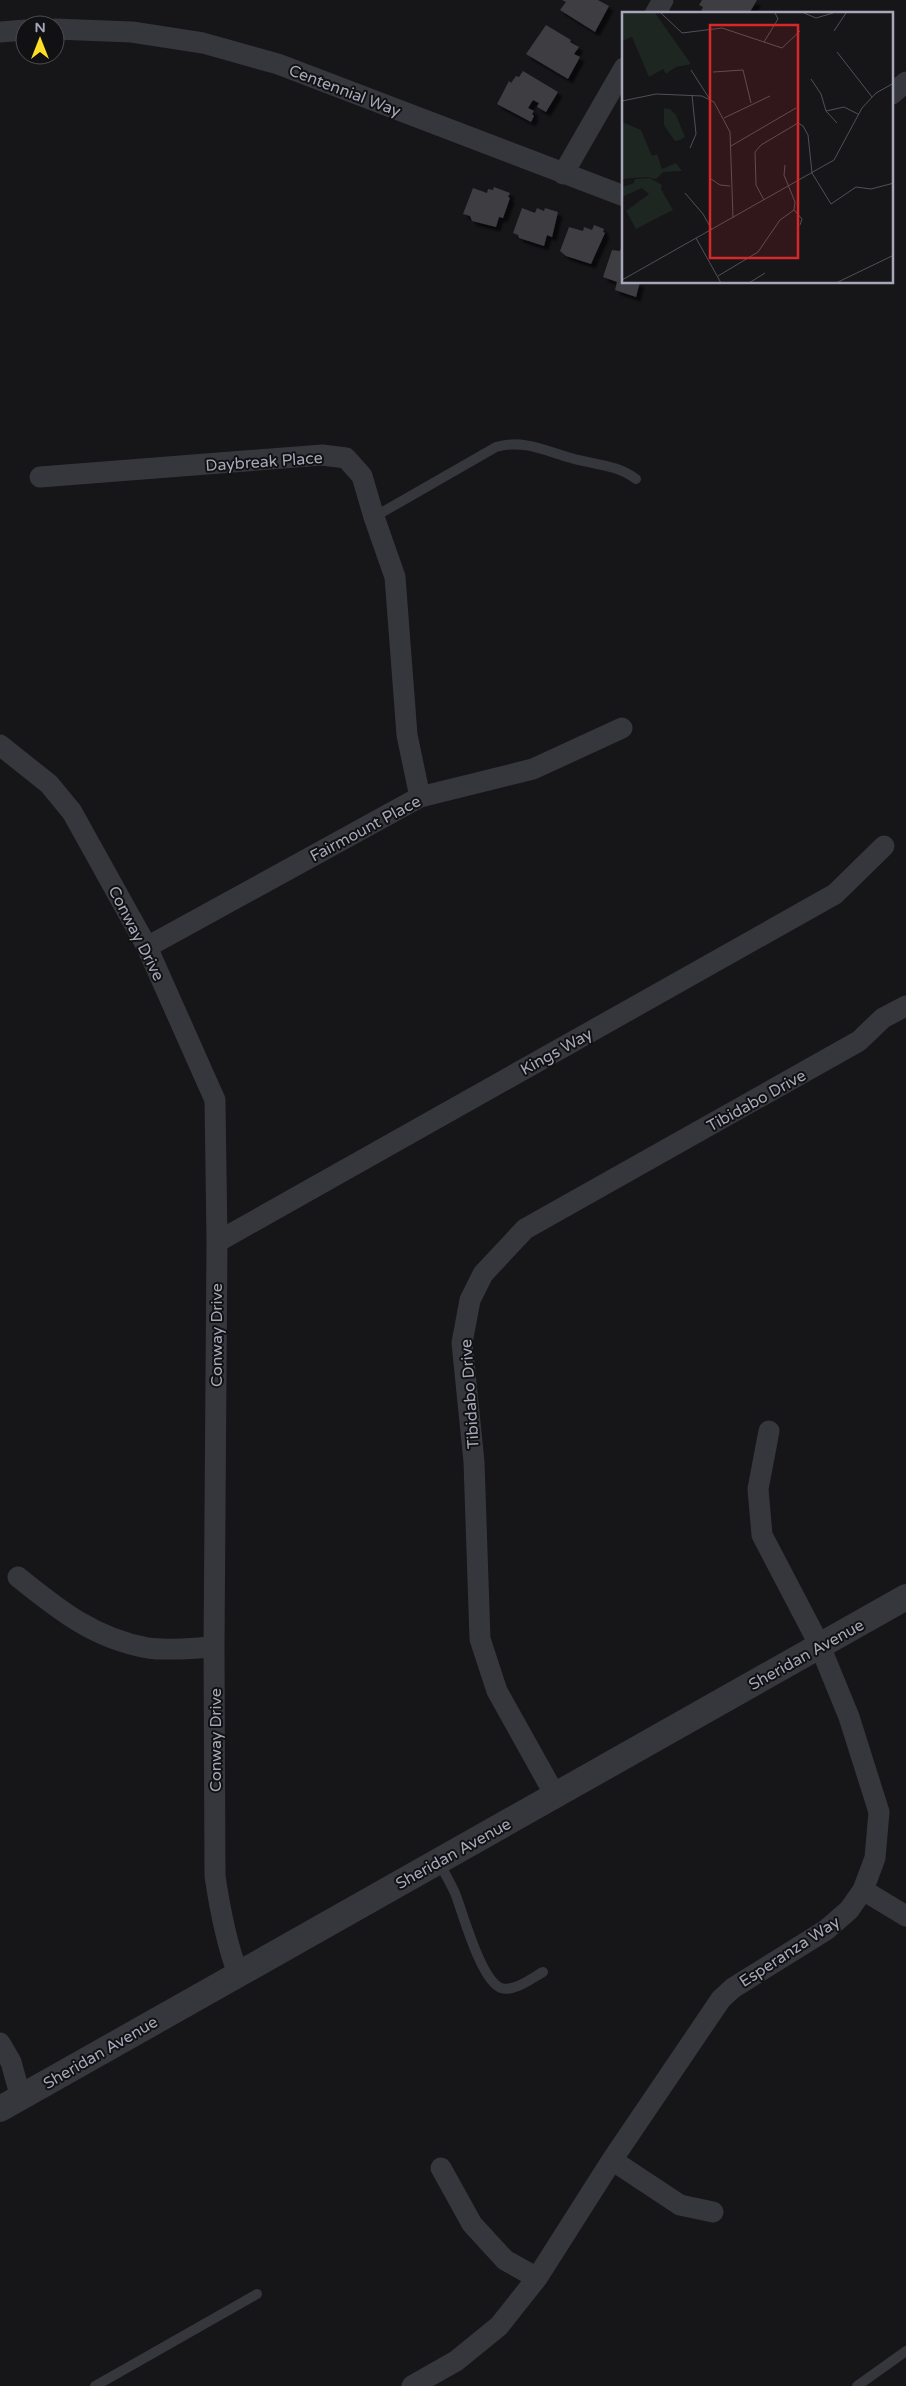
<svg xmlns="http://www.w3.org/2000/svg" width="906" height="2386" viewBox="0 0 906 2386" font-family="'Varela Round',sans-serif">
<style>
.building{fill:#3d3c43;filter:url(#shadow)}
.lines{fill:none;stroke-linecap:round;stroke-linejoin:round}
.service{stroke:#36363d;stroke-width:10}
.minor{stroke:#36363d;stroke-width:21}
.tertiary{stroke:#36363d;stroke-width:26}
.labels{text-anchor:middle;stroke-width:4;stroke-linejoin:round;paint-order:stroke}
.street-label{font-size:16px;fill:#a6a8b9;stroke:#111013}
.inset-road{fill:none;stroke:#505058;stroke-width:1}
.view{fill:#d62828;fill-opacity:0.15;stroke:#d62828;stroke-width:2.5}
.inset-edge{fill:none;stroke:#a6a8b9;stroke-width:2.5}
</style>
<defs>
<filter id="shadow"><feDropShadow dx="4.5" dy="4.5" stdDeviation="1" flood-color="#0009"/></filter>
</defs>
<rect width="100%" height="100%" fill="#161518"/>
<path class="building" d="M562,0H598L609,6L595,32L560,10L566,2Z
M702,0H757L750,12L752,14H700L703,7L699,5Z
M546,25L571,40L570,42L579,47L574,54L580,57L568,79L526,54Z
M523,71L558,92L546,112L537,107L539,103L533,100L528,108L534,111L532,114L534,116L531,122L497,104L509,81L511,83L516,76L519,77Z
M494,187L510,193L508,197L510,198L503,218L499,217L496,227L472,221L470,216L463,214L473,188L487,193L488,189L493,190Z
M522,208L535,213L537,208L544,211L545,208L558,212L552,237L547,235L544,246L519,238L518,235L513,233Z
M594,225L604,229L603,232L605,233L591,264L566,256L560,251L569,227L583,231L584,227L592,230Z
M622,245L624,282H640L636,297L615,290L617,282L603,277L612,250L620,251Z"/>
<g class="lines">
<path class="service" d="M374,517L496,447C523,439 546,451 571,458C594,465 616,464 636,479
M439,1862C444,1872 450,1882 455,1893C463,1913 481,1981 501,1988C515,1992 532,1978 543,1972
M95,2386L257,2294
M857,2386L906,2351"/>
<path class="minor" d="M655,14L663,0
M55,29L132,32L203,43L278,64L624,196
M0,32L25,30
M892,94L906,82
M563,174L624,68
M40,477L322,455L346,458L362,476L374,517L395,577L407,735L420,797
M0,745L49,784L72,812L147,947L215,1100L217,1242L214,1647L215,1876C220,1910 226,1942 238,1974
M147,947L420,797L533,769L622,728
M217,1242L835,894L884,846
M18,1577C59,1610 95,1639 148,1648C169,1651 193,1648 214,1647
M555,1795L497,1691L480,1639L474,1462L462,1343L470,1300L483,1274L525,1229L859,1041L883,1018L906,1006
M863,1890L906,1916
M0,2043L11,2062L21,2098
M612,2160L680,2205L713,2212
M441,2168L472,2224L505,2260L537,2278
M412,2386L456,2361L499,2326L537,2278L612,2160L721,1999L733,1988L826,1930L849,1910L863,1890L875,1858L879,1812L849,1717L820,1646L762,1535L758,1489L769,1431"/>
<path class="tertiary" d="M0,2109L906,1597"/>
</g>
<g class="labels">
<g class="street-label">
<text transform="translate(345 90) rotate(21)" y="6">Centennial Way</text>
<text transform="translate(264 461) rotate(-4)" y="6">Daybreak Place</text>
<text transform="translate(365 828) rotate(-28)" y="6">Fairmount Place</text>
<text transform="translate(137 933) rotate(63)" y="6">Conway Drive</text>
<text transform="translate(556 1051) rotate(-29)" y="6">Kings Way</text>
<text transform="translate(756 1100) rotate(-29)" y="6">Tibidabo Drive</text>
<text transform="translate(216 1335) rotate(-90)" y="6">Conway Drive</text>
<text transform="translate(469 1394) rotate(-94)" y="6">Tibidabo Drive</text>
<text transform="translate(806 1654) rotate(-29)" y="6">Sheridan Avenue</text>
<text transform="translate(215 1740) rotate(-90)" y="6">Conway Drive</text>
<text transform="translate(453 1853) rotate(-29)" y="6">Sheridan Avenue</text>
<text transform="translate(789 1951) rotate(-33)" y="6">Esperanza Way</text>
<text transform="translate(100 2052) rotate(-30)" y="6">Sheridan Avenue</text>
</g>
</g>
<g transform="translate(622 12)">
<rect width="271" height="271" fill="#161518"/>
<path d="M0,1H33L69,52L54,55L44,62L41,57L27,65L10,25L0,29ZM42,96L48,97L54,103L63,125L58,128L53,129L42,113ZM0,110L19,118L30,144L35,142L40,157L54,151L60,159L41,160L34,167L25,165L0,167ZM28,166L40,173L39,177L51,198L14,217L4,199L27,182L20,176L0,185V175L12,171L13,167Z" fill="#1d2620"/>
<path class="inset-road" d="M39,1L60,21L100,16L160,36L178,19M182,1L194,6L211,1M212,19L224,1M142,30L156,7L153,1M215,40L250,85M69,58L87,86M91,60L121,58L129,91M189,67L199,82L204,99L215,111M0,89L34,82L80,84L92,90L108,120L111,206M204,99L222,95L236,102M102,106L148,84M109,134L174,96M68,136L74,122L70,83M89,167L98,173L108,174M63,181L81,202L90,218M142,188L134,173L133,140L139,133L176,111L181,114L186,123L190,161L209,192L234,175L249,177L272,171M172,198L180,207L178,213M74,226L99,271M96,264L136,240L158,208L172,198L173,190L162,163L163,153M0,268L212,148L240,96L254,81L272,71M127,271L143,261M214,271L272,243"/>
<path class="view" d="M88,13H176V246H88Z"/>
<rect width="271" height="271" class="inset-edge"/>
</g>
<g transform="translate(40 40)"><circle r="24" fill="#111013" stroke="#4d4d55"/>
<path d="M0-4L9 19L0 12L-9 19Z" fill="#ffde26"/>
<text y="-8" font-size="14" font-weight="bold" text-anchor="middle" fill="#a6a8b9">N</text>
</g>
</svg>
